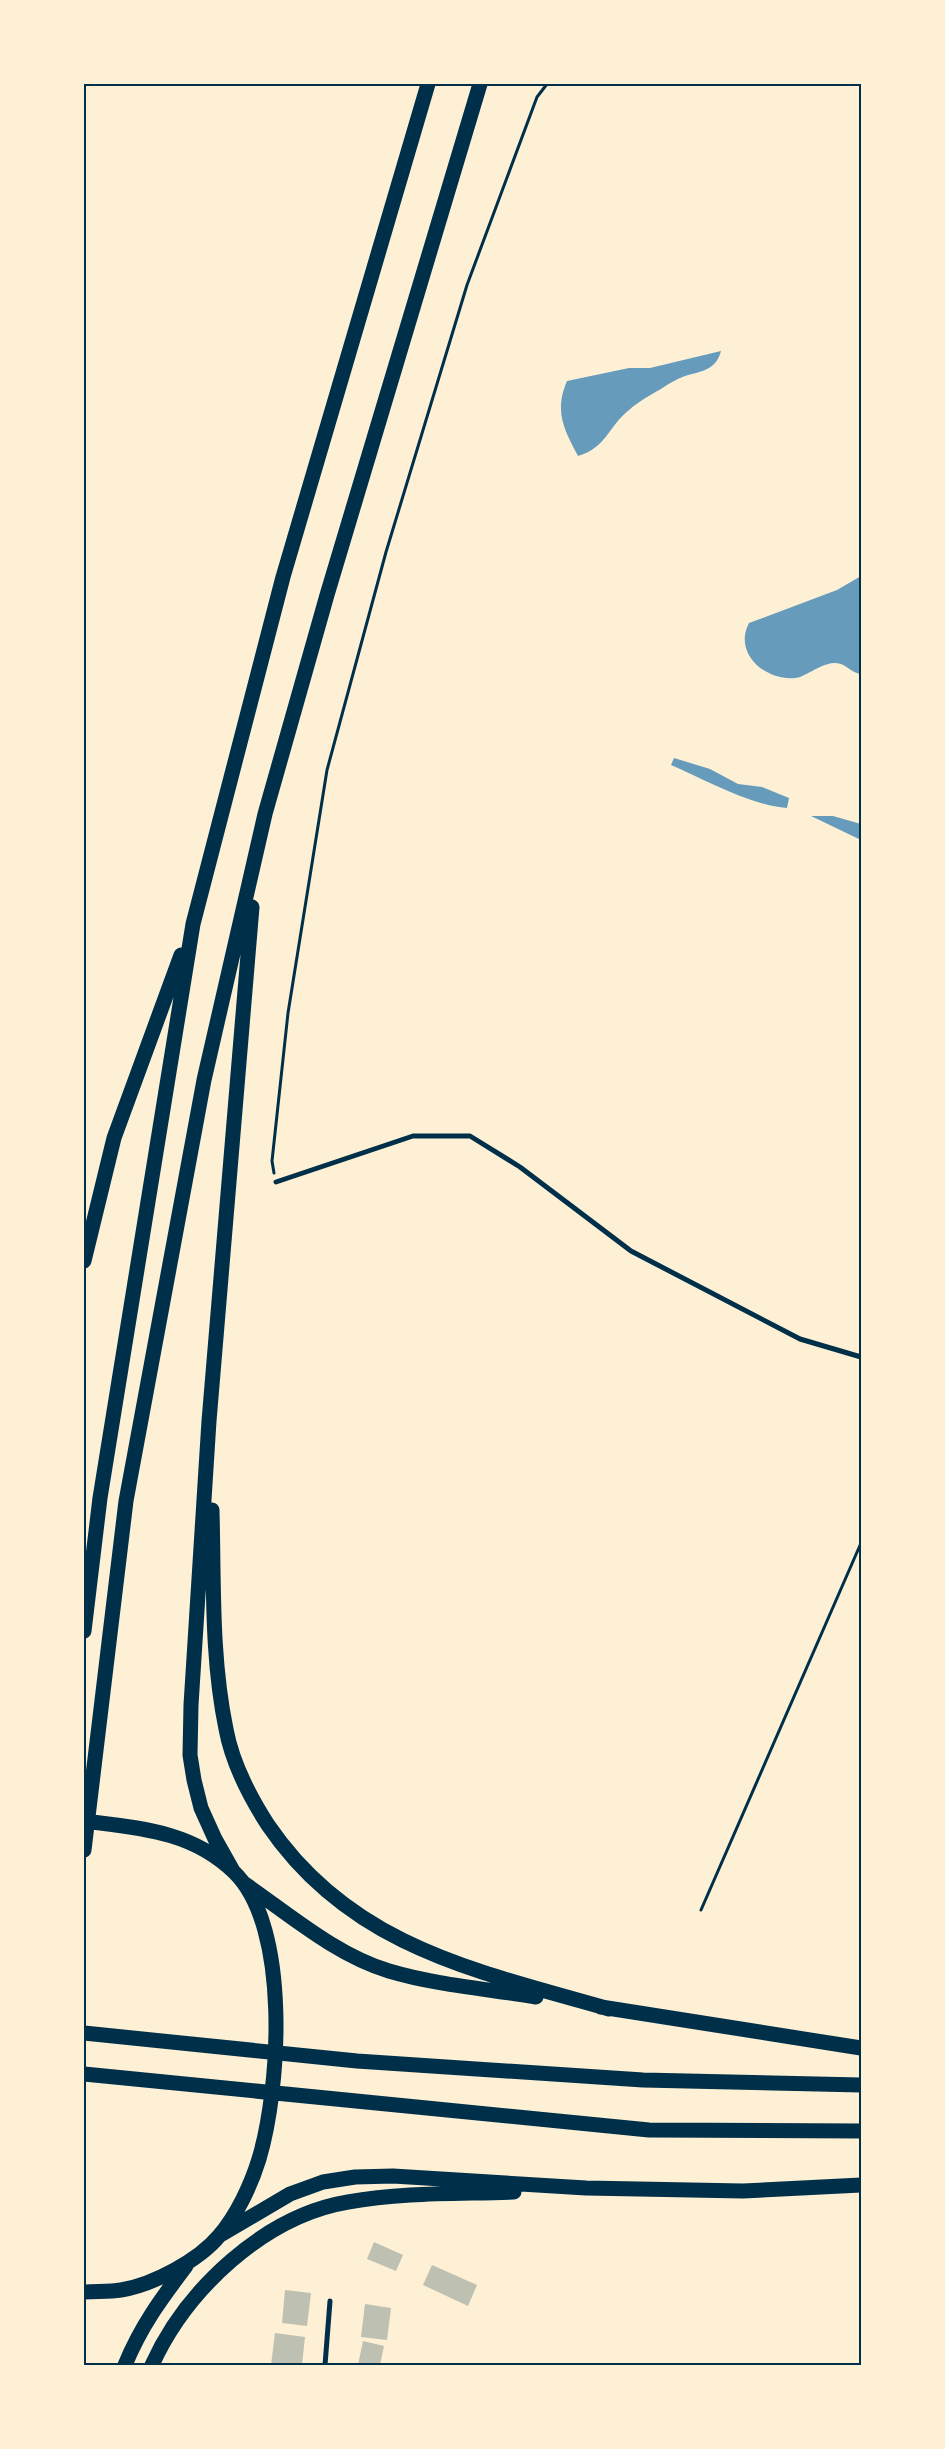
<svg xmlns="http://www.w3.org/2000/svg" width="945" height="2449" viewBox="0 0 945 2449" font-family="Cabin,sans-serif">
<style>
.water{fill:#669bbc}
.building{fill:#bec0b2}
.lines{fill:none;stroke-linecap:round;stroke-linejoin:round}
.path{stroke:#003049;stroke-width:3}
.minor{stroke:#003049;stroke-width:5}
.motorway{stroke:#003049;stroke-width:15}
.neatline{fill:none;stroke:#003049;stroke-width:2}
</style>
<rect width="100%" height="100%" fill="#fdf0d5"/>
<path class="water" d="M721,351C716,370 702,371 685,376C677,379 668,384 661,389C650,395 638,402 629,410C608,427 606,448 578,456C564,430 554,411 567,381L629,368H650Z
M861,576V674C851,673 845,662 834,663C819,664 804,678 795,678C765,681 733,653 749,623L837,590Z
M674,758L710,769L738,784L762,787L789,798L787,808C749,805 706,780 671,765Z
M811,816H833L861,824V840Z"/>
<path class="building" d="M374,2242L403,2255L396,2271L367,2259Z
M432,2265L477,2285L468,2306L423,2285Z
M285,2290L311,2293L307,2326L282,2323Z
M365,2304L391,2308L387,2340L361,2337Z
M275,2333L305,2337L302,2365H271Z
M363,2341L384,2346L380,2365H358Z"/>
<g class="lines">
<path class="path" d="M274,1173L272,1161L288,1013L327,770L386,552L467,285L537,97L547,84
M701,1910L861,1543"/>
<path class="minor" d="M276,1182L413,1136H470L520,1167L631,1251L800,1339L861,1357
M325,2365L330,2301"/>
<path class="motorway" d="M84,1261L114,1138L181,955
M212,1510C214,1582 211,1657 226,1729C232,1762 250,1797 268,1825C351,1947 477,1971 609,2009
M84,1631L100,1498L193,924L283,577L428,84
M84,1821C139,1828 192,1831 234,1872C291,1927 280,2089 259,2159C251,2185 237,2215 219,2236C199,2260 153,2285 121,2290C109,2292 96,2291 84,2292
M84,1850L126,1501L204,1080L265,814L327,595L480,84
M233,1871L215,1839L201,1808L194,1780L190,1755L191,1705L209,1421L252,907
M245,1884C290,1915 336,1955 389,1971C436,1985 488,1989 536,1997
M601,2007L861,2048
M84,2033L357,2061L643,2080L861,2085
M84,2074L649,2130L861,2131
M222,2234L290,2194L323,2182L355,2177L393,2176L586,2188L743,2191L861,2185
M125,2365C141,2326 161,2299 186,2266
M152,2365C186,2290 264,2216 348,2202C403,2192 459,2194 514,2192"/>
</g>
<rect width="945" height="2449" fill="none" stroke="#fdf0d5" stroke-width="170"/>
<rect x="85" y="85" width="775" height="2279" class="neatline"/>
</svg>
